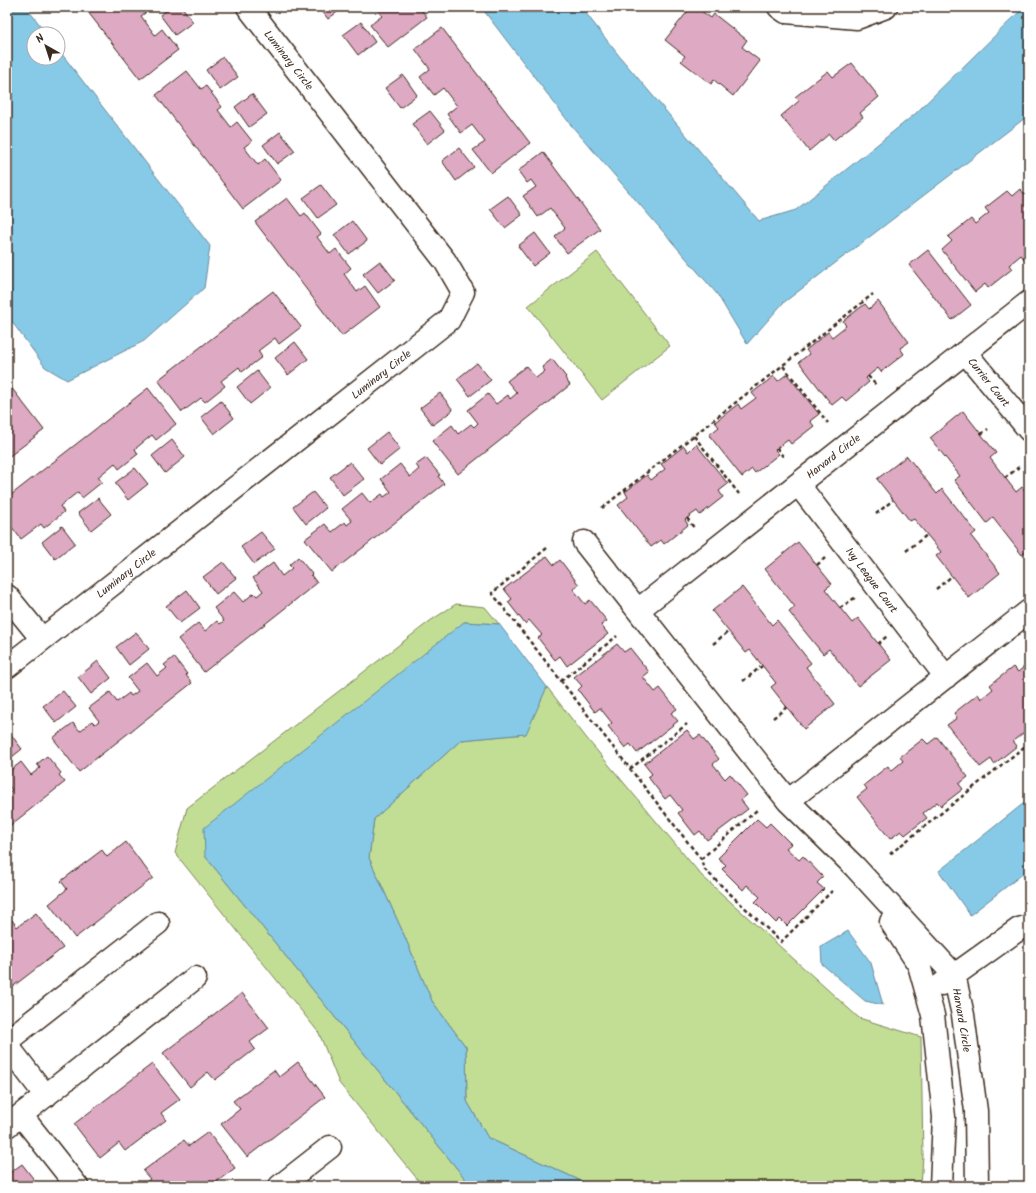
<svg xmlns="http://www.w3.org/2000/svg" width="1036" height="1193" viewBox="0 0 1036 1193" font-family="Kalam,sans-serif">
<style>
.green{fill:#c2de95;stroke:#7e845a}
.water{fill:#87cae8;stroke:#698a97}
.building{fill:#dea9c2;stroke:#3b2a1e}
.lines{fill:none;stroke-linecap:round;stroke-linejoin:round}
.minor-casing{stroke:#3b2a1e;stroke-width:25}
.path{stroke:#3b2a1e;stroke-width:2.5;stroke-dasharray:4 3;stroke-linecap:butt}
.minor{stroke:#fff;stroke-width:22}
.labels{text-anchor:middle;stroke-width:3;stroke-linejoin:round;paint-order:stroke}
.street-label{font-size:11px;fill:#3b2a1e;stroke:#fff}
</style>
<rect width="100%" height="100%" fill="#fff"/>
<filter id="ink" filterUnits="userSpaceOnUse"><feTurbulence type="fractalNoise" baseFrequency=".025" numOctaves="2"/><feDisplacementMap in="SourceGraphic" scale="8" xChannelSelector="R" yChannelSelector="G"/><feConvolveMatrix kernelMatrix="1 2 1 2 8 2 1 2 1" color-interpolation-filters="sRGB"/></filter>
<g filter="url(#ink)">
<path class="green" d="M597,252L670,346L602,400L528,306Z
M456,604L485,607L499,624L464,622L205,856L471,1186H423L339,1083L319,1033L175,853L187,808L430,621Z
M547,687L588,740L702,876L859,1018L921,1037L923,1156L921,1186H592L488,1138L467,1101L466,1047L432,1001L401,928L369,858L374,819L461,740L525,734Z"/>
<path class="water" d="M7,7H26L47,34H34V58H58V49L210,246L204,288L144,341L67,380L45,367L7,315Z
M481,7H581L620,57L759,221L796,210L915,114L1017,14L1027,7H1029V115L783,303L747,344L717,294L571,125Z
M464,622L499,624L547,687L526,734L461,740L374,819L369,858L401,928L432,1001L466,1047L467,1101L488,1138L592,1186H471L205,856L204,828Z
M1029,799V869L970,915L939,871Z
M848,931L871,963L883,1005L865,1001L822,964L821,947Z"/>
<path class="building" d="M84,7H145L148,11L141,16L155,35L162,29L178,50L140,79Z
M172,7H182L193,22L175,35L160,15Z
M319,7H344L328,19Z
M375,7H419L427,17L388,47L370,25L382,16Z
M691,7H696L711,18L714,14L747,40L742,47L760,61L733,96L714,80L711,84L681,61L685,56L665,40Z
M361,22L375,42L358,55L343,35Z
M442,28L530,143L491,173L473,150L485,142L472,125L461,133L447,114L457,106L443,88L434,95L420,77L430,69L415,49Z
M223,57L238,77L220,90L206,70Z
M852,63L879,97L860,113L863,117L834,140L829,134L809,151L781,116L799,101L795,97L828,71L833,77Z
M187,71L201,89L206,86L222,107L218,110L231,127L237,122L252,141L244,147L258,165L265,159L281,180L243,209L156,95Z
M403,75L417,95L400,108L385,88Z
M252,94L267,114L249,127L235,107Z
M430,111L445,130L427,144L412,124Z
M280,132L295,151L277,164L263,145Z
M459,148L474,167L456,181L442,161Z
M543,152L600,229L567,253L555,237L565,228L550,208L538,217L523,196L536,187L531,180L527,183L518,171Z
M321,185L336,205L318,218L303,198Z
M1020,189L1029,199V255L1024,259L1021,255L1009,265L1012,269L988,288L985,284L975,292L942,250L952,241L948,237L971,219L975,224L989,213L985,208L1007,191L1012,196Z
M508,196L522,215L505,228L490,209Z
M287,198L301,216L305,213L321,234L317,237L330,254L336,249L351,268L344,274L357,292L365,286L380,307L342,336L255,222Z
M352,221L367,241L349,254L334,235Z
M535,233L550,253L533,266L518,246Z
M928,250L971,305L952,320L909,265Z
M380,261L395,280L378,293L363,274Z
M273,291L301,327L279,344L275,338L258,351L262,357L242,372L239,367L221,381L225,386L205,402L201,398L182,412L158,380Z
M878,301L909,342L900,348L904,354L881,372L878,368L868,376L866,378L869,382L846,401L842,397L832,405L799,362L809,354L806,350L828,332L832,337L846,326L843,321L865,304L869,309Z
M295,342L308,359L288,375L275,358Z
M552,359L566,377L565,378L570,385L458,474L432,441L452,425L458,434L471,424L474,427L478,423L468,410L488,394L496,404L508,395L510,399L517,393L507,381L526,366L536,378L545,371L542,367Z
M477,363L491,380L470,396L457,379Z
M257,371L270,388L250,404L237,387Z
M787,374L819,414L810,421L814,426L791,444L788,440L777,448L775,450L779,454L755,473L752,469L742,477L709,435L719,427L715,422L738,404L741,409L756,398L752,393L774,376L778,381Z
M7,382L44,430L7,458Z
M148,388L176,424L156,440L152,435L135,449L138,454L119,469L115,463L98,477L102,482L82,498L78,492L60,506L64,512L44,528L41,524L21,539L7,521V498Z
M440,393L453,410L433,425L420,408Z
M221,401L234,418L214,434L201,417Z
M963,411L996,453L990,458L1016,492L1022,487L1029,495V550L1022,555L993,518L987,523L954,480L960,476L930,438Z
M387,432L400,449L380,465L367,448Z
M172,440L185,457L165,473L152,456Z
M696,444L728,484L719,491L723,497L700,515L697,511L687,518L685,520L688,525L664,544L661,540L651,547L618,505L628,497L625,492L647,475L651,480L665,469L661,464L684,446L688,452Z
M907,456L937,494L942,489L976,532L971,536L1000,573L969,598L936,556L941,552L914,519L910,521L877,479Z
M426,458L440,475L438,476L444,484L332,572L305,539L325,524L332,532L345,522L347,525L352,521L342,509L362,493L370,503L382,494L384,497L391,492L381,479L400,464L410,477L419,469L416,465Z
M350,462L364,479L343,495L330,477Z
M135,468L148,484L128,500L115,483Z
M313,492L326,508L306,524L293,507Z
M98,498L111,514L91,530L78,513Z
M62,526L75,543L55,559L42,542Z
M261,532L275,549L254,564L241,547Z
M798,542L832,584L825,589L852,623L858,618L891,660L858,686L829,649L823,654L789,612L795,607L765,569Z
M547,556L554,565L560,560L579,585L573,589L585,604L590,600L607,621L601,625L608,634L567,666L560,656L555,660L538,638L542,635L529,620L525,624L508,602L512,599L504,589Z
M298,557L312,574L311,575L317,583L204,672L178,639L198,623L205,631L217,621L220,624L224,621L214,608L234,592L243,602L254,593L257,596L263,591L253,578L273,563L282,576L292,568L289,565Z
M223,562L236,578L216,594L203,577Z
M742,587L772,625L777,620L811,663L806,667L835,704L804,729L771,687L776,683L750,650L746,653L712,611Z
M187,590L200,608L180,623L166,606Z
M136,632L149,649L129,665L116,647Z
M617,644L624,652L630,648L649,672L643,677L655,692L660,688L677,709L671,713L678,721L637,753L630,744L625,748L608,726L612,723L600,708L595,712L578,690L582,686L574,677Z
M174,657L187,674L186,675L192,683L79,772L53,738L73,723L80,731L92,721L95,724L99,721L89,708L110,692L117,702L129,693L131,696L138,691L128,678L147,663L157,676L167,668L164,665Z
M98,661L111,678L91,694L78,677Z
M1026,665L1029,669V733L1027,730L1013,741L1017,746L994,764L991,759L980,767L947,725L957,718L954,713L978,694L981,699L993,689L990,685L1013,667L1018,672Z
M63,691L76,707L56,723L43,706Z
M687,730L694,739L700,735L719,759L713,764L725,779L730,774L747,795L741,800L748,809L707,840L700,831L695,835L678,813L682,810L670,795L665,799L648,777L652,774L644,764Z
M9,732L22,749L7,761V734Z
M937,737L968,777L959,784L963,789L941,806L937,802L923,813L927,818L905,835L901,831L890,839L857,797L867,789L864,785L888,766L891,771L903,761L900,757L923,739L928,744Z
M47,756L61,773L59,775L65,782L7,828V794L12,790L7,784V773L21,762L31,775L40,768L37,764Z
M757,819L766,827L770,823L791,844L786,848L799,860L803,856L823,877L817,883L824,889L787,926L780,919L776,923L755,902L760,897L747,885L743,890L722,869L726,865L718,858Z
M126,842L153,878L75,938L49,904L67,889L61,881L102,850L107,857Z
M36,913L63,948L7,991V924L12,920L17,927Z
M242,993L269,1028L250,1042L255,1049L215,1080L208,1072L190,1087L163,1053Z
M298,1062L325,1097L247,1157L221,1124L240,1109L233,1101L274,1070L279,1077Z
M152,1064L180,1099L161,1113L166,1120L125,1151L119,1143L100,1158L74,1124Z
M208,1132L235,1168L211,1186H141L150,1179L143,1171L184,1140L189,1146Z
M22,1164L39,1186H7V1175Z"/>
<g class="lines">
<g class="minor-casing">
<path id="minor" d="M779,7L786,12L857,18L886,7
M965,352L1029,430
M798,484L946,677
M584,542L788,801L855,867L954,975L963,1015L976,1111L977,1186
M7,596L42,639
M638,610L1029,302
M7,667L449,320L463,292L445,261L248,7
M788,801L1029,611
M891,922L919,965L933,1015L944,1117L941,1186
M942,984L1019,929L1029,926
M7,1041L158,923
M7,1045L46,1096
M21,1115L77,1186
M7,1126L195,978
M280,1186L330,1147"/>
</g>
<path class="path" d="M783,366L828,423
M868,376L876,385
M981,434L988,429
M694,436L739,494
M777,448L784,458
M1005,478L1019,467
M602,508L873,294
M876,514L893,500
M687,518L695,529
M547,548L492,593L701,859L704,869L781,942L832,891
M906,551L927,535
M817,565L825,558
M936,589L952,576
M840,608L856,597
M713,644L729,631
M878,644L887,636
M561,681L617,636
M743,681L762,666
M773,718L787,707
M630,769L687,724
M890,854L1029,743
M701,859L757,810"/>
<use href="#minor" class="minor"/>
</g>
</g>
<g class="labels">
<g class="street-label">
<text transform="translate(289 60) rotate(52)" y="4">Luminary Circle</text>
<text transform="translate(381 374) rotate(-38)" y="4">Luminary Circle</text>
<text transform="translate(989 382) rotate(51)" y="4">Currier Court</text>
<text transform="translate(833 456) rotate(-38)" y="4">Harvard Circle</text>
<text transform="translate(126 573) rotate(-38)" y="4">Luminary Circle</text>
<text transform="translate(872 580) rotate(53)" y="4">Ivy League Court</text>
<text transform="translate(962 1020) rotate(80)" y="4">Harvard Circle</text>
</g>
</g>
<rect width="1036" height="1193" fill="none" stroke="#fff" stroke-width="24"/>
<rect x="12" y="12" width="1012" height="1169" fill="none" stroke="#3b2a1e" stroke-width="1.5" filter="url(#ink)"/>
<g transform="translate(46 46) rotate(321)"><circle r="19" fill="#ffffff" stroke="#b1aaa5"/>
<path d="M0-3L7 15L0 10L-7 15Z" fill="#3b2a1e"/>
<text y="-6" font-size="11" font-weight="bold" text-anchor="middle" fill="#3b2a1e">N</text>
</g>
</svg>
